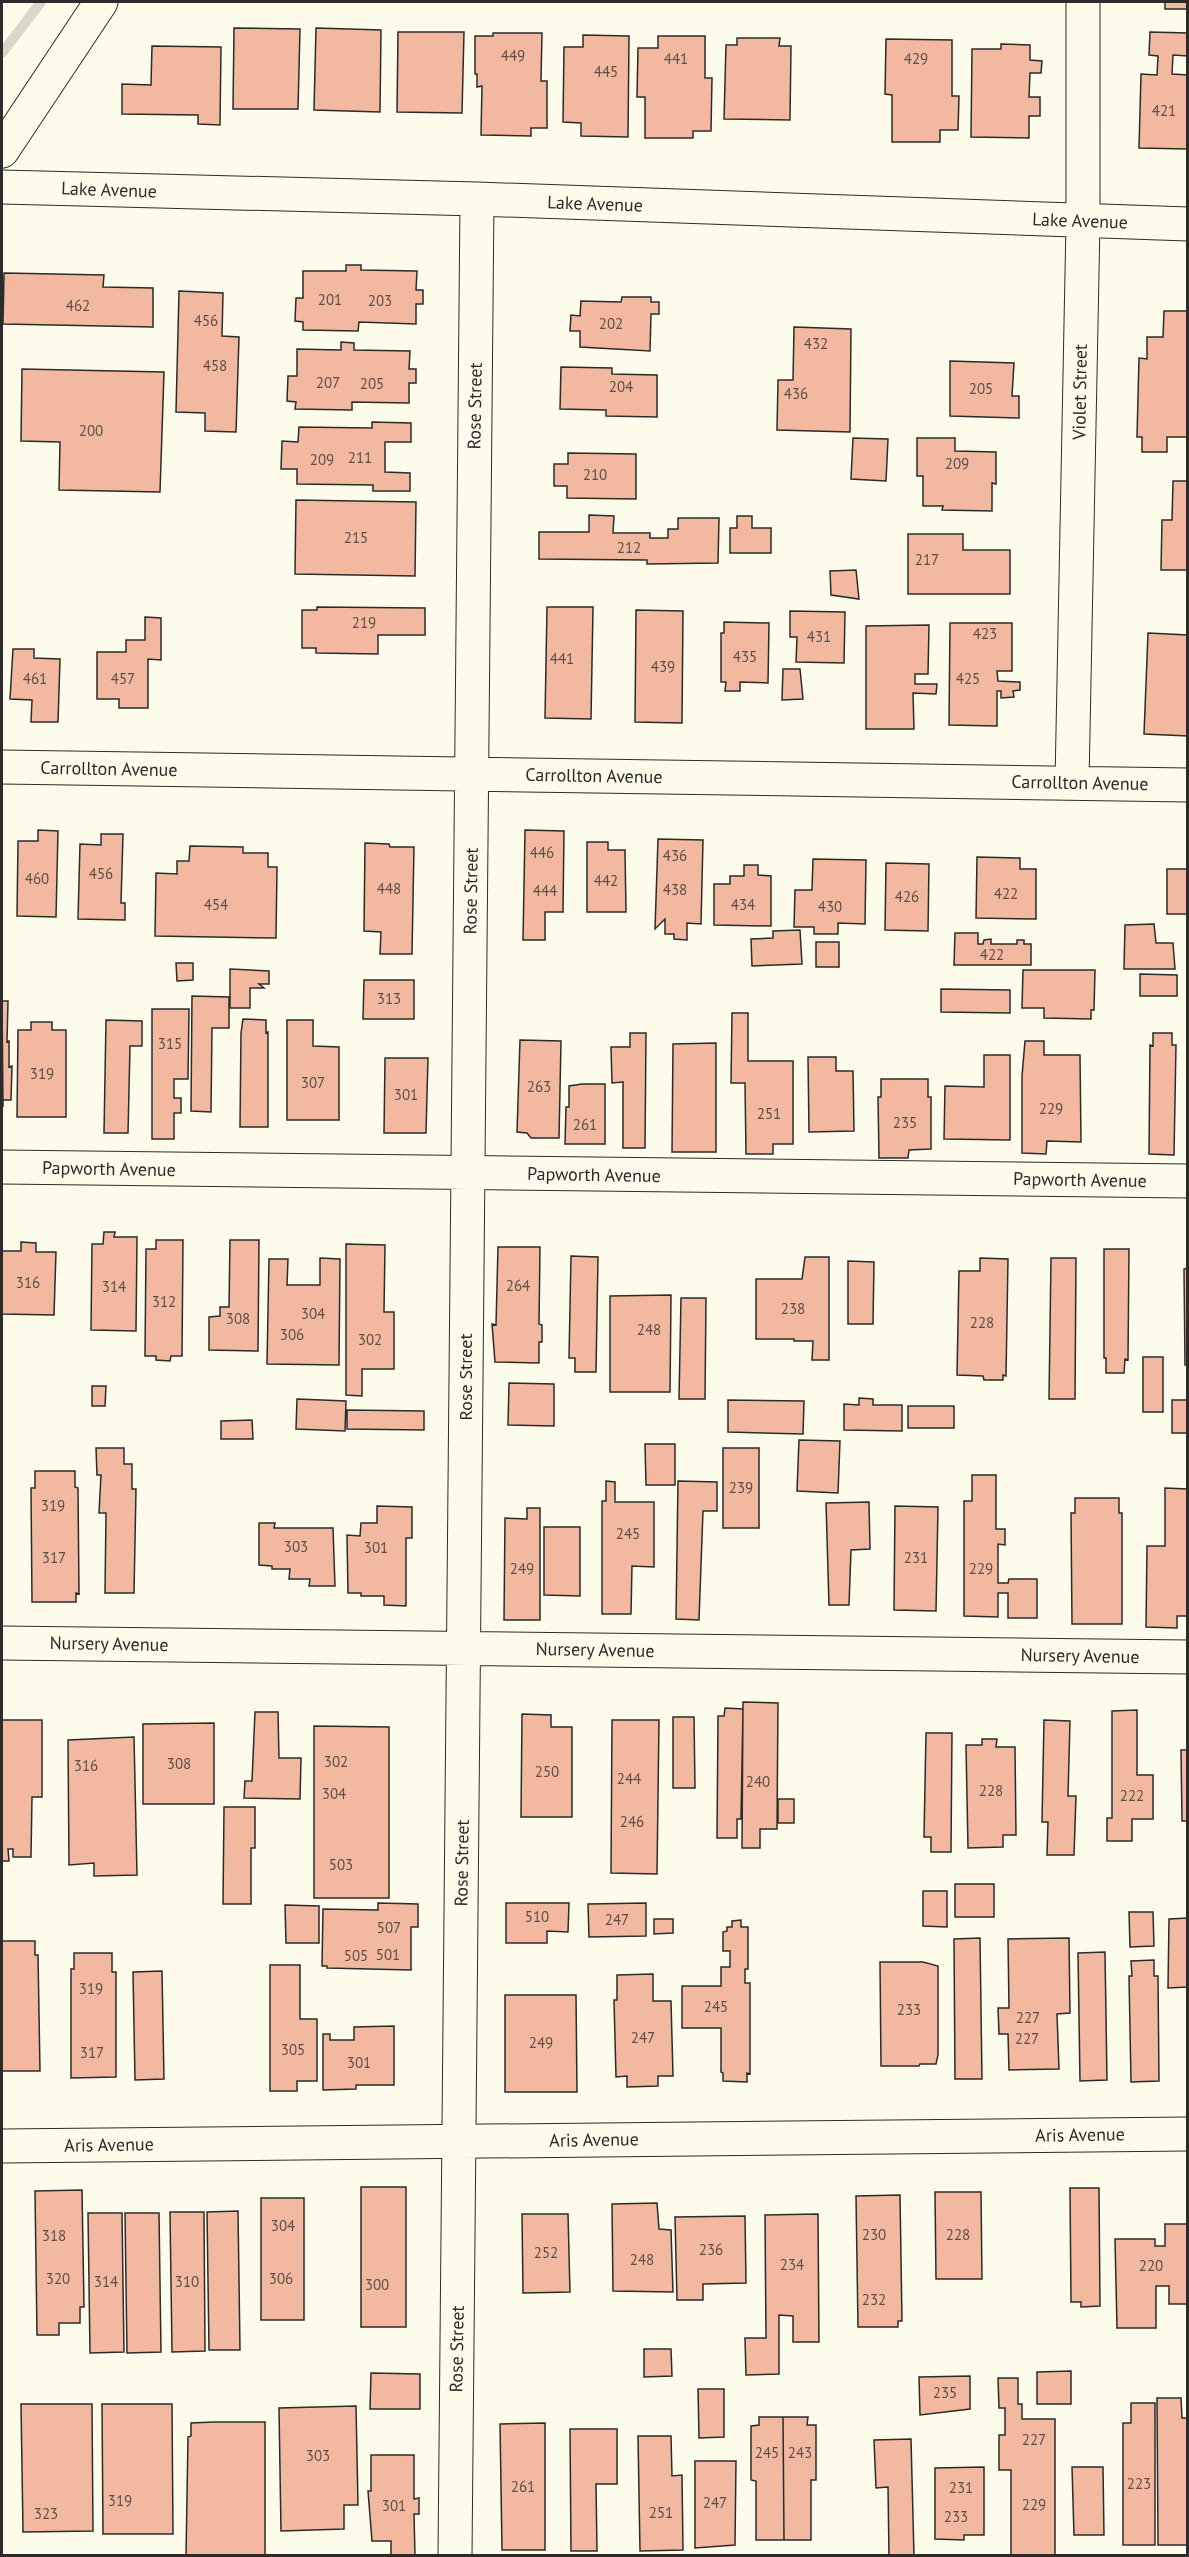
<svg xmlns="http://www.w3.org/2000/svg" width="1189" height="2557" viewBox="0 0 1189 2557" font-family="'PT Sans',sans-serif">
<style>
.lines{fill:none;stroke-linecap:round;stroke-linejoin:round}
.stream{stroke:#d8d7c9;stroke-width:10}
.building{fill:#f2b8a0;stroke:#2b2b2b;stroke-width:1.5}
.minor-casing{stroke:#2b2b2b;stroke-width:35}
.minor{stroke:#fdfbea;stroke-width:33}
.labels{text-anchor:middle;stroke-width:4.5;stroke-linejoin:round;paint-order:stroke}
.number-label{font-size:15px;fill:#5d4e48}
.street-label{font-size:18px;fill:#2b2b2b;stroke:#fdfbea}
</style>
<rect width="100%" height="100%" fill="#fdfbea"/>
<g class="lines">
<path class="stream" d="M2,53L41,2"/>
</g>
<path class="building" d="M1165,2H1188V9H1165Z
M234,28L300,29L298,109H233Z
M316,28L381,30L380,112L314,110Z
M398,32H464L462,113L397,112Z
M1150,32L1188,33V56L1173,55L1172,74L1188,75V149L1139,148L1141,74L1157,75L1158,56L1149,55Z
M493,33H542L541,81H547V128H531V136L481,135L482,86L477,87V74H475V36H493Z
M583,35L629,36L628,137L581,136V123L563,122L564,47H583Z
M658,36H705V78H712L711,131H693V138H645V97H637L638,48H658Z
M737,38H780L779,46H791L790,120L724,119L726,45H737Z
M886,39L952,40V96H959L958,130H940V142H892V95L885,94Z
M1001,44L1030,45V60L1042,61L1041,73H1030L1029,97H1040V116H1029V138L971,137L972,49H1001Z
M152,46L221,47L220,125L198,124V115L122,114V84L151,85Z
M346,265H361V270L417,271L416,290H423V304H416V324L359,322L358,331L303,330V322L295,321L296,298H303V271H346Z
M4,273L104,275L103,287L153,288V327L3,324Z
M179,291L223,293L222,336L239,337L236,432L205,431V413L176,412Z
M622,297H651V302H659V314H651L650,351L580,347V331H570L571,315L580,316L581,301L621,302Z
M1164,311H1188V437H1167V452H1142V437H1137L1139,358L1147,359V337H1163Z
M794,327L851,329L850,432L777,430L778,380H793Z
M341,342L354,343V350L410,351L409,369H416V383H409V403L352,402V410L295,409L296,402L287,401L288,376H297V349L341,350Z
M950,361L1014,363L1012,396H1019V418L950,416Z
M561,367L612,368V374L657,375V417L606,416V410L560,409Z
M22,369L164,372L160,492L59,490L60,442L21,441Z
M372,422L411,423V442H385V472L410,473V491H373V485L297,484V469H281L282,441L298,442L299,427L372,428Z
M853,438L888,439L886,481L851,479Z
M917,438H955V451L996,452V484L992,483V511L942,510L943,506H923V476H917Z
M568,453L636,454V499L567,498V486H554V464H568Z
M1173,481H1188V570H1161L1162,520H1172Z
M296,500L416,502L415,576L295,574Z
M589,515L614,516L613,533H650V538H668V529H678V518H719L718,563L647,564V560L539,559V532H589Z
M737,516H752V528H771V553H730V528H737Z
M908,534H963V550H1010V594H908Z
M856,570L859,599L831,595L830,571Z
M317,607L425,608V635H378V654L316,653V648H302V610H317Z
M547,607H593L591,719L545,718Z
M636,610L683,611L682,723L635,722Z
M790,611L845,612L844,663L796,662L797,637H790Z
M145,617L161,618V660L148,659V708H119V699H97V652H126V640H145Z
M724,622L769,623L768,683L740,682V691H725L726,682H721V633H724Z
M950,623H1012V671H997L998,681L1020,682V690L1013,691L1014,697L1001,698V691H997V726L949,725Z
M929,625L928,674H915V684H937L936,694L913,693L914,729H866V626Z
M1148,633L1188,635V736L1144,734Z
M13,649H34V658L60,659L58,722H31L32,700L10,699Z
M783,669H800L803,699L782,700Z
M38,830L58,831L56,917L17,916L18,841H38Z
M525,830L564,831L563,912H545V940H523Z
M101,834H123L121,903H125V920L78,919L80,844L101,845Z
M658,839L703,840L701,924L687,923V940L674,939V934H665V919L655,929Z
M587,842H608V850H625L626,912H587Z
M365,843L389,844L390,847H414L412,954H380L381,932L364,931Z
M190,846L243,847V853H268V867H277L276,938L155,936L156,873L177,874V861H189Z
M977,857L1020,858V869H1036V919L976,918Z
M813,859L866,860L865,924L838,923V934H814V927H794L795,890H812Z
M886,863L929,864L928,931L885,930Z
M744,865H758V875L771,876V926L714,925V884H730V876H744Z
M1167,869H1188V914H1167Z
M1154,924L1156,943H1173L1175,969H1124L1125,925Z
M800,930L802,964L752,966L751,939L773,938V931Z
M955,933H978V944H983L984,940L991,939V944H1017V940H1024V944H1031V965H954Z
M816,942H839V967H816Z
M176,963H193V980L177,981Z
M230,969L269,971V984H259L264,988H250V1008H230Z
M1023,970H1095L1094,1010H1091V1019L1044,1018V1008H1022Z
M1140,974L1177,975V996H1140Z
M364,980H414V1019H363Z
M941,989L1010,990V1013L941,1012Z
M192,996L229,997V1028H212L211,1112L191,1111Z
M2,1001H8L7,1042L9,1041V1067L12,1066L11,1100H3V1107Z
M152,1009H189L188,1079H174V1098H181V1113H174V1139H152Z
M732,1013H748V1061H793V1144H773V1154H746L745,1083H731Z
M243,1019L266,1020V1033L268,1032V1127H240L241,1033Z
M106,1020L142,1021V1046H130L128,1133H104Z
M287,1020H313V1046L339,1047V1120H287Z
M31,1022H52V1030H66V1117H17L18,1030H31Z
M630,1033H646L645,1148H623V1082L612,1083L611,1047H630Z
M1153,1033H1172V1045H1176L1174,1155L1149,1154L1150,1045L1153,1046Z
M520,1040L561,1041L559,1138H531L527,1133L517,1132Z
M1025,1041H1044V1055H1080L1081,1142L1047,1141L1046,1154L1022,1153V1076Z
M716,1043V1152H672L673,1044Z
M984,1055H1010V1140L944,1139L945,1086L984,1087Z
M808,1057H836V1071H853L854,1131L809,1132Z
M385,1058H428L426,1133H384Z
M881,1079H928V1097H931V1149L909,1150L908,1158H879L878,1097H881Z
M582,1084H605V1144H565L566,1107H569V1086Z
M104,1232H115L114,1237H137L136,1331L91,1330L92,1244H103Z
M156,1240H183L182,1356H171L170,1361L156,1360V1356H145L146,1249H156Z
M230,1240H259L258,1351L209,1350V1317L220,1316V1307H229Z
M21,1242L36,1243V1252H56L54,1315L2,1314V1251H21Z
M346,1244L385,1245L384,1312H394V1369H362V1396L346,1395Z
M498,1247H540L539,1324L542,1325V1342H539V1363L495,1362L492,1324L496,1325Z
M1104,1249H1129L1128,1360L1125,1359L1124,1373H1106V1358H1104Z
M571,1256L598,1257L596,1372H575V1358H569Z
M805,1257H829V1360H812L813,1341H794V1339H756V1279H802Z
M320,1258L340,1259L339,1365L267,1364L269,1259H288L287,1285H320Z
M980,1258L1008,1259L1006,1376L1003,1375V1380H984L983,1376L957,1375L959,1271H980Z
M1051,1258H1076L1075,1399H1049Z
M848,1261L874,1262L873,1324H848Z
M1188,1268V1365H1185L1184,1269Z
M671,1295L670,1392H610V1296Z
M681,1298H706L705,1399H679Z
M1143,1357H1163V1412H1143Z
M509,1383L554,1384V1426L508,1425Z
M92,1386H106L105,1406H92Z
M859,1398L873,1399V1405H902V1431L844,1430V1404L859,1405Z
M297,1399L346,1401L345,1431L296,1429Z
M728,1400L804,1401L803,1434L728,1432Z
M1172,1400H1188V1433H1172Z
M908,1406H954V1428H908Z
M347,1410L424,1411V1430L347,1429Z
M252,1420L253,1439H221V1421Z
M799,1440L840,1441L838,1493L797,1491Z
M645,1444H675V1485H646Z
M96,1448H124V1464H132V1489H136L134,1593H105L106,1513H99L101,1475H97Z
M723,1448H759V1528H723Z
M35,1471H75V1487L78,1488L79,1594L76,1593V1602H32L31,1488H35Z
M972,1475H996V1529H1005V1545L998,1544V1583H1008L1009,1579H1037V1618H1008V1593H998V1617L964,1616V1501H972Z
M606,1481L615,1482V1502H654V1567L632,1566L631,1614H602V1501H606Z
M678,1481L717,1482V1511H703L699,1620L676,1619Z
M1165,1488L1188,1489V1616H1177V1628L1146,1627L1147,1546H1165Z
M1075,1498H1119V1513H1122V1624H1072L1071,1513H1075Z
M869,1502L870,1549L851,1550L849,1605H829L826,1503Z
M377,1506L412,1507V1538H406V1606L384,1605V1596H361V1593H348L347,1535L360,1536L361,1523H377Z
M895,1506L938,1507L936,1611L894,1610Z
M527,1508H540V1620H504L505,1518L527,1519Z
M259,1523H275L274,1528H333L335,1586H309L310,1579H289L290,1569H272V1566L259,1565Z
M544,1527H580V1596L544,1595Z
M743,1702L778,1703L777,1829H760V1848H742Z
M725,1708L743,1709L741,1819H737V1838H717L718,1716H724Z
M1137,1710V1775H1153V1819H1132V1841H1107V1818H1112V1711Z
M255,1712H278L279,1758H301L300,1799L244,1798L245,1781H252Z
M522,1714L551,1715V1727H572V1817H521Z
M673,1717H694L695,1788H673Z
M2,1720H42V1797H32L31,1857H13V1849H8L9,1861H2Z
M612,1720H659L657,1874L611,1873Z
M1044,1720L1070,1721L1068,1796H1076L1074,1855H1047L1048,1822H1042Z
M214,1723V1804H143V1724Z
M314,1726L389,1727V1898H314Z
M926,1733H952L951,1852H931V1837H924Z
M134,1737L137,1875L94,1876V1863L69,1865L68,1740Z
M982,1739H997L996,1747H1015L1016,1835H1003V1847L968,1848L966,1745H982Z
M1181,1750H1188V1821H1182Z
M778,1799H794V1823H778Z
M224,1807H255V1848H251V1904H223Z
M955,1884H994V1917H955Z
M923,1891H947V1927L923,1926Z
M378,1903L418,1904V1927H411V1970L327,1968V1966H322L323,1909L378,1910Z
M506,1903H569L568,1932L547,1931V1943H506Z
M646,1903V1936L589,1937L588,1904Z
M285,1905L319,1906V1943H286Z
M1129,1912H1153L1154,1946L1130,1947Z
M1188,1918V1987L1168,1988L1169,1919Z
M654,1919H673V1933L654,1934Z
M741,1920V1927H748V1969H745V1983H750V2074L747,2073V2082L723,2081V2073L721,2072V2028H682V1986H721V1967H730V1951H723V1932L727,1931V1927H732V1921Z
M980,1938L982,2079H955L954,1939Z
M1069,1938L1070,2013L1057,2014L1059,2069L1009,2070L1008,2034H999L998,2008H1009L1008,1939Z
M2,1941H35V1955H38L40,2071H2Z
M1105,1952L1107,2080L1080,2081L1078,1953Z
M74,1953H112V1972H116V2077L71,2078V1969H74Z
M1154,1960V1976H1158L1159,2081L1131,2082L1129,1976H1132L1131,1961Z
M880,1962H923L938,1966V2055L936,2064H920L919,2066H881Z
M270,1965H300V2019H317V2081H297V2091H270Z
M162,1971L164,2079L135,2080L133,1972Z
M653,1974V2001H671L673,2076H658V2086L627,2087V2076L616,2077L614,2000H617V1975Z
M505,1995H576L577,2092H505Z
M394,2026V2085H356V2089L323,2090V2034H330V2040H354V2027Z
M361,2187H406V2327H361Z
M1070,2188H1099L1100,2306L1081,2307V2302H1071Z
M82,2190L84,2307H80V2323H59V2335H37L35,2191Z
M935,2192H981L982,2279H936Z
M900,2195L902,2321H898V2327H858L856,2196Z
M261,2198H304V2320H261Z
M657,2203L659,2229L671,2230L673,2292L613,2291L612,2204Z
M238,2211L240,2350H209L207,2212Z
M170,2212H204L205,2351L172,2352Z
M88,2213H122L124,2352L90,2353Z
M125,2213H159L161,2352L127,2353Z
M522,2214H568L570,2292L523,2293Z
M818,2214L819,2342H793V2316L779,2315V2374L746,2375L745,2338H766L765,2215Z
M745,2216L746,2283L703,2284V2300H677L675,2217Z
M1165,2224H1188V2304H1169V2286H1156V2328H1117L1115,2239H1155V2246H1165Z
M644,2349H671L672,2376L644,2377Z
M1071,2371V2404H1037V2372Z
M371,2373L420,2374V2409H370Z
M970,2376V2409L920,2415L919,2377Z
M998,2378H1018V2404H1022V2419H1055V2556H1011V2470H999V2435H1005V2408H999Z
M698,2389H724V2437L699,2438Z
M1157,2398H1181L1182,2418H1188V2545H1158Z
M1131,2403H1155V2545H1123V2423H1131Z
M21,2404H92L93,2531L23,2532Z
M102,2404H172L173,2534H103Z
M356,2406L358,2505H344V2529L281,2531L279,2408Z
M759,2417H783L784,2540H756V2481L751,2480V2426L759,2425Z
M783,2417H808L807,2425H816V2480H811V2540H784Z
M214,2422H265V2556H186L188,2437L191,2436V2423Z
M545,2423V2550H502L500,2424Z
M570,2429H617V2484H596L597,2551H571Z
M638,2436H671L672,2476L682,2475L683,2550L640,2551Z
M911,2439L914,2556H889L888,2487L876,2488L874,2440Z
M371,2455H414V2499L419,2498V2514H414L415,2556H391V2541H372L368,2491H371Z
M695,2461H736L735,2545L695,2548Z
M984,2467V2535H964V2540L935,2539V2468Z
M1072,2467H1103L1104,2535H1074Z"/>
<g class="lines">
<g class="minor-casing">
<path id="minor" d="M2,151L101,2
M2,187L477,199L1188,224
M2,767L1188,785
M1072,783L1083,222V2
M2,1167L1188,1181
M2,1643L1188,1657
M2,2146L1188,2134
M455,2556L477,199"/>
</g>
<use href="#minor" class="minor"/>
</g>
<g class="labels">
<g class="number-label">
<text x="513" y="61">449</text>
<text x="676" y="64">441</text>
<text x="916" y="64">429</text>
<text x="606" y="77">445</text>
<text x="1164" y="116">421</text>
<text x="330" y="305">201</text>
<text x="380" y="306">203</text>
<text x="78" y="311">462</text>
<text x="206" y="326">456</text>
<text x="611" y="329">202</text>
<text x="816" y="349">432</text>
<text x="215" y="371">458</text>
<text x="328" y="388">207</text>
<text x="372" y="389">205</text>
<text x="621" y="392">204</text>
<text x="981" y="394">205</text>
<text x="796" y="399">436</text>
<text x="91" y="436">200</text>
<text x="360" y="463">211</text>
<text x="322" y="465">209</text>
<text x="957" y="469">209</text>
<text x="595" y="480">210</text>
<text x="356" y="543">215</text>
<text x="629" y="553">212</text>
<text x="927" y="565">217</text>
<text x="364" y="628">219</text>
<text x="985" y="639">423</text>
<text x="819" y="642">431</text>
<text x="745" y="662">435</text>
<text x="562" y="664">441</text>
<text x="663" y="672">439</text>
<text x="35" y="684">461</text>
<text x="123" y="684">457</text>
<text x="968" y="684">425</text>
<text x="542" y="858">446</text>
<text x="675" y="861">436</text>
<text x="101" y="879">456</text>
<text x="37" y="884">460</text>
<text x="606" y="886">442</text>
<text x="389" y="894">448</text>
<text x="675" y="895">438</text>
<text x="545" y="896">444</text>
<text x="1006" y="899">422</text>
<text x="907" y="902">426</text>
<text x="216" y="910">454</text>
<text x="743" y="910">434</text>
<text x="830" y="912">430</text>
<text x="992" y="960">422</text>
<text x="389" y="1004">313</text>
<text x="170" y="1049">315</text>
<text x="42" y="1079">319</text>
<text x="313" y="1088">307</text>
<text x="539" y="1092">263</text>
<text x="406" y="1100">301</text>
<text x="1051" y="1114">229</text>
<text x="769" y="1119">251</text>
<text x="905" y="1128">235</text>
<text x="585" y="1130">261</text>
<text x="28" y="1288">316</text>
<text x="518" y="1291">264</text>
<text x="114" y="1292">314</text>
<text x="164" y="1307">312</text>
<text x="793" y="1314">238</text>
<text x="313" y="1319">304</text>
<text x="238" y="1324">308</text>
<text x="982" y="1328">228</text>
<text x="649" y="1335">248</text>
<text x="292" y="1340">306</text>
<text x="370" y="1345">302</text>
<text x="741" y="1493">239</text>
<text x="53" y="1511">319</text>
<text x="628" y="1539">245</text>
<text x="296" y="1552">303</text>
<text x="376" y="1553">301</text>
<text x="54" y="1563">317</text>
<text x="916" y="1563">231</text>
<text x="522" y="1574">249</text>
<text x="981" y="1574">229</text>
<text x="336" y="1767">302</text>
<text x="179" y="1769">308</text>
<text x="86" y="1771">316</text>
<text x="547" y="1777">250</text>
<text x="629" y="1784">244</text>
<text x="758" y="1787">240</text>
<text x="991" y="1796">228</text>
<text x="334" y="1799">304</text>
<text x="1132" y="1801">222</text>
<text x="632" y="1827">246</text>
<text x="341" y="1870">503</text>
<text x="537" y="1922">510</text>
<text x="617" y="1925">247</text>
<text x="389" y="1933">507</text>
<text x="388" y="1960">501</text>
<text x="356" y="1961">505</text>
<text x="91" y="1994">319</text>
<text x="716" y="2012">245</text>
<text x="909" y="2015">233</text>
<text x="1028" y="2023">227</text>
<text x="643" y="2043">247</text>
<text x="1027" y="2044">227</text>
<text x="541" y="2048">249</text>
<text x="293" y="2055">305</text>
<text x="92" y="2058">317</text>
<text x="359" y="2068">301</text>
<text x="283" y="2231">304</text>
<text x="874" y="2240">230</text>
<text x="958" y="2240">228</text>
<text x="54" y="2241">318</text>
<text x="711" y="2255">236</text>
<text x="546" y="2258">252</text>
<text x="642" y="2265">248</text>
<text x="792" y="2270">234</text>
<text x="1151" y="2271">220</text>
<text x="58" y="2284">320</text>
<text x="281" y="2284">306</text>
<text x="106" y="2287">314</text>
<text x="187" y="2287">310</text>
<text x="377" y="2290">300</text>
<text x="874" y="2305">232</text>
<text x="945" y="2398">235</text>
<text x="1034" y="2445">227</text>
<text x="767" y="2458">245</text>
<text x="800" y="2458">243</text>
<text x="318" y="2461">303</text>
<text x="1139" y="2489">223</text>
<text x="523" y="2492">261</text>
<text x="961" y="2493">231</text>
<text x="120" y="2506">319</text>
<text x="715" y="2508">247</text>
<text x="1034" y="2510">229</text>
<text x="394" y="2511">301</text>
<text x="661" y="2518">251</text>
<text x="46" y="2519">323</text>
<text x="956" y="2522">233</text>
</g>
<g class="street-label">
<text transform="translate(109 190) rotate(2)" y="6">Lake Avenue</text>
<text transform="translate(595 204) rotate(2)" y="6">Lake Avenue</text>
<text transform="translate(1080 221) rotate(2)" y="6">Lake Avenue</text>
<text transform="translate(1080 392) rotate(-89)" y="6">Violet Street</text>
<text transform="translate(475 406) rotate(-89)" y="6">Rose Street</text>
<text transform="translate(109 769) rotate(1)" y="6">Carrollton Avenue</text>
<text transform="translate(594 776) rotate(1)" y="6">Carrollton Avenue</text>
<text transform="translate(1080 783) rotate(1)" y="6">Carrollton Avenue</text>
<text transform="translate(471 891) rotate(-89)" y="6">Rose Street</text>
<text transform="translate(109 1169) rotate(1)" y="6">Papworth Avenue</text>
<text transform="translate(594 1175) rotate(1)" y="6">Papworth Avenue</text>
<text transform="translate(1080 1180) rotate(1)" y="6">Papworth Avenue</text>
<text transform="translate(466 1377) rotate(-90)" y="6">Rose Street</text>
<text transform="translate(109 1644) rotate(1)" y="6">Nursery Avenue</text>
<text transform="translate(595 1650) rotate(1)" y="6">Nursery Avenue</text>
<text transform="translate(1080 1656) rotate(1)" y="6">Nursery Avenue</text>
<text transform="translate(462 1863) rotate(-89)" y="6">Rose Street</text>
<text transform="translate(1080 2135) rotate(-1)" y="6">Aris Avenue</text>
<text transform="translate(594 2140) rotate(-1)" y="6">Aris Avenue</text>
<text transform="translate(109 2145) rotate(-1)" y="6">Aris Avenue</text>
<text transform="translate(457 2349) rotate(-89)" y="6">Rose Street</text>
</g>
</g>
<rect width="1189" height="2557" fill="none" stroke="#2b2b2b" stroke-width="6"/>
</svg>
